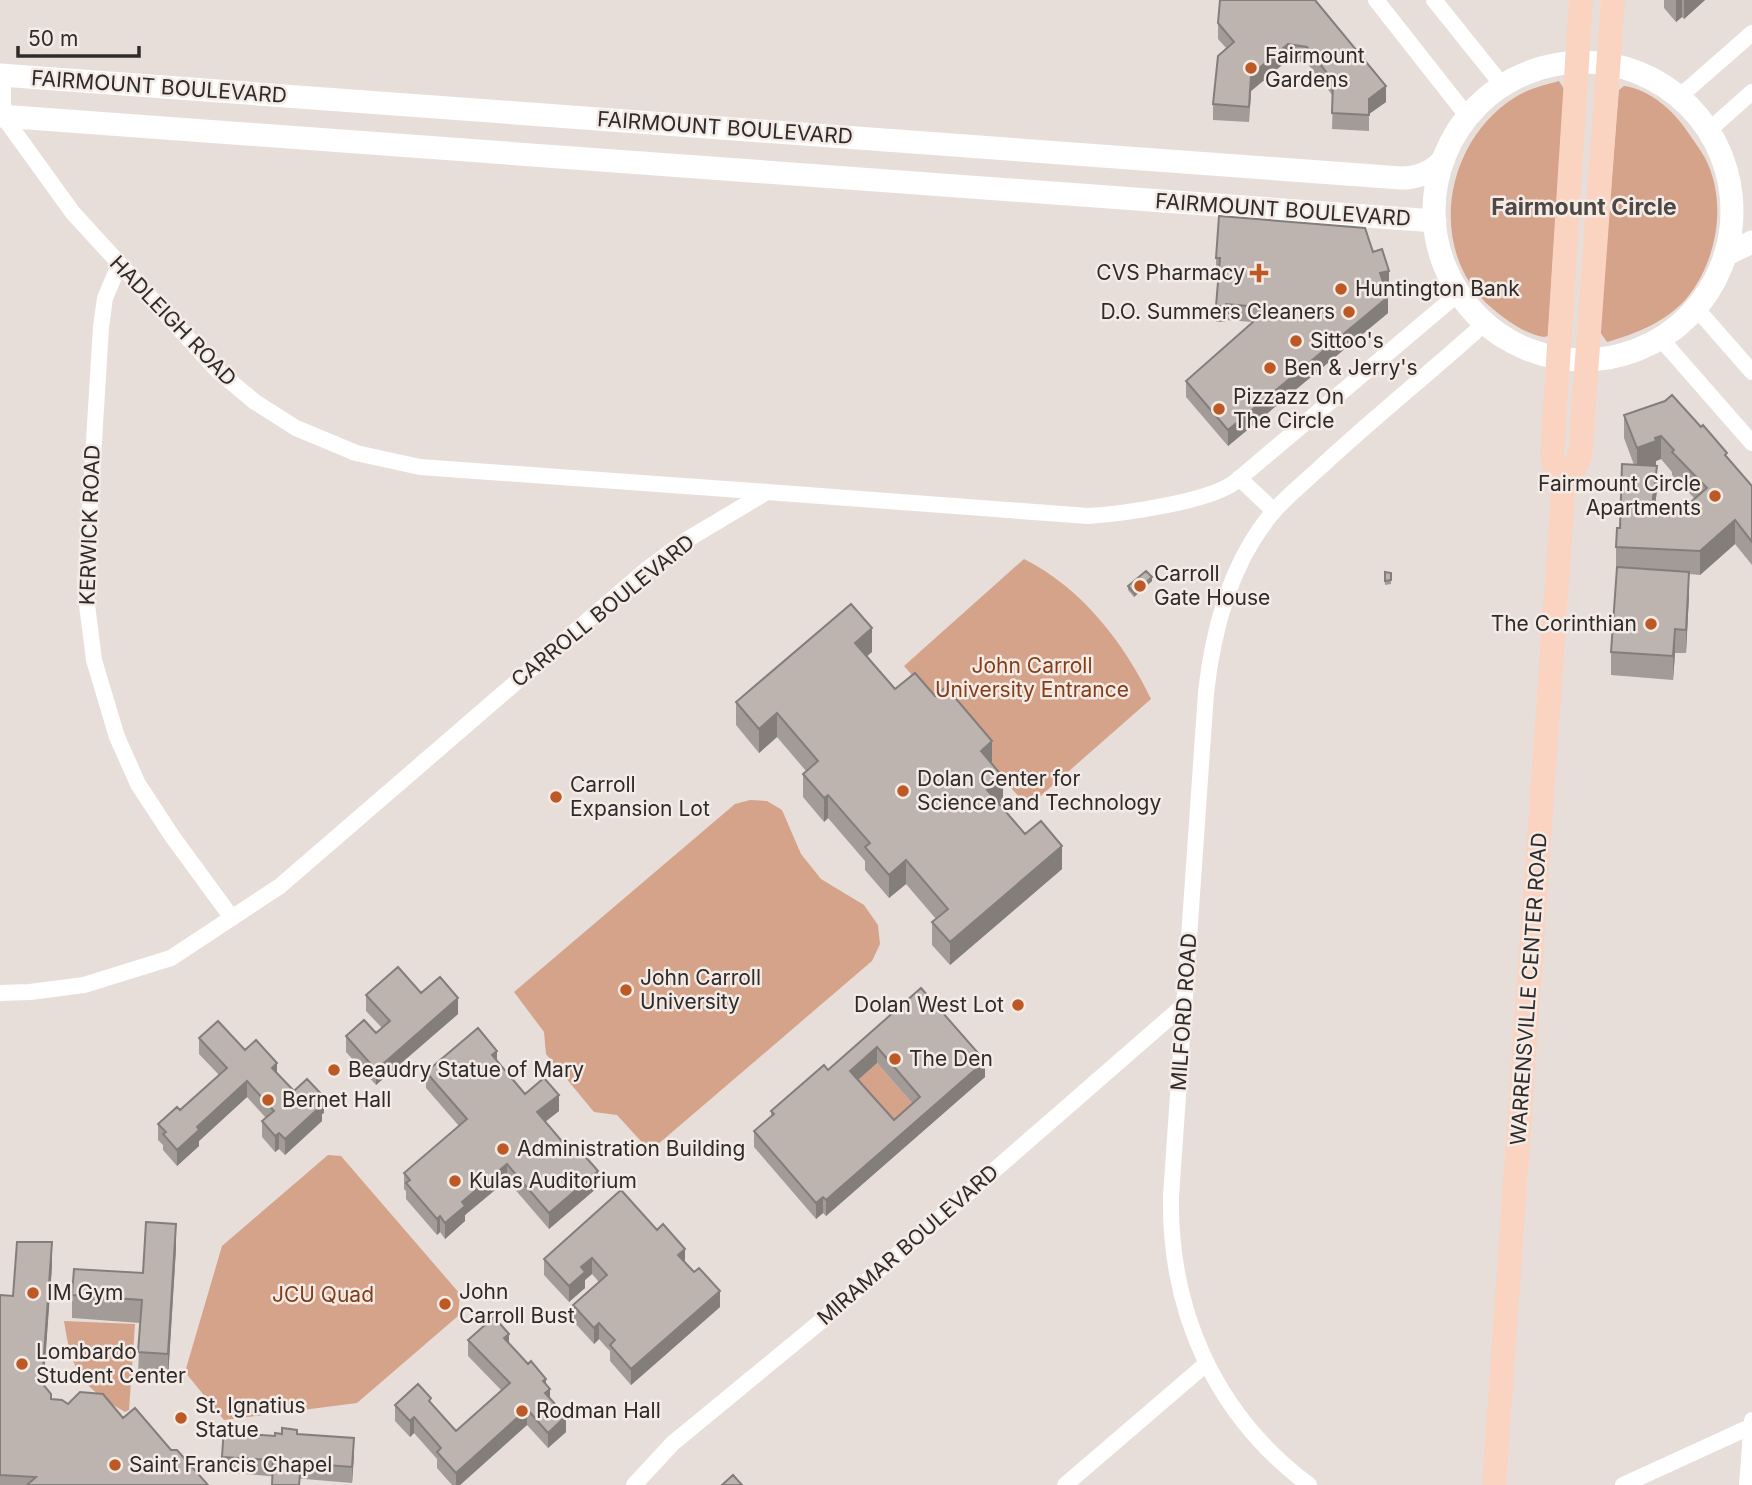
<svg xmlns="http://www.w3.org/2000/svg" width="1752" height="1485" viewBox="0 0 1752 1485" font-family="Inter,sans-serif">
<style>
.green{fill:#d5a28a}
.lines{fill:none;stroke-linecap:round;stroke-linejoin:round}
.street{stroke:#fff;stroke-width:16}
.secondary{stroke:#fff;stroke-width:23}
.primary{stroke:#fad3c1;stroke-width:24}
.wall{fill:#a39b97;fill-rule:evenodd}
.shaded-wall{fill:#847e7b}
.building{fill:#bdb4b0;stroke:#847e7b;stroke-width:2;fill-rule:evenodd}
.poi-dot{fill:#bd5924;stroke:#f4ebe6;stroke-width:2.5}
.labels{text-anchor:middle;stroke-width:5;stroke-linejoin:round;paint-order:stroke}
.poi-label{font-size:21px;fill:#2f2b2a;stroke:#f4ebe6;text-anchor:start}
.street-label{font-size:21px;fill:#2f2b2a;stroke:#f4ebe6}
.park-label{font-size:21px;fill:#853d17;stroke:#f4ebe6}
.neighbourhood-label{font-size:23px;font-weight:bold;fill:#4f4744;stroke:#f4ebe6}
</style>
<rect width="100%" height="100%" fill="#e7ded9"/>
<path class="green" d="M1559,81L1564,89L1548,336L1544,337C1526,334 1507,321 1493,309C1426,253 1443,143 1514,98C1527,89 1545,85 1559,81Z
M1624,86C1649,89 1674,111 1687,131C1693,140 1700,149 1705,158C1728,202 1717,262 1686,299C1666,322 1635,334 1607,342L1600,332L1601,312L1619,90Z
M1024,559C1082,588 1124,643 1151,699L1028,807L904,666Z
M750,800L767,801L782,810L801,854L821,879L864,905L878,925L880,944L872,961L650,1151L617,1115L594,1112L546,1054L544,1032L514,992L735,804Z
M877,1063L920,1112L894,1136L850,1087Z
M328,1155L341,1156L460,1294L458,1316L357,1403L224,1420L185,1372L222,1246Z
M64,1321L135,1324L129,1410L125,1412L120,1409C79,1385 71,1367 64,1321Z"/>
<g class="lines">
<path class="street" d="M1376,0L1468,117
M1434,0L1503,86
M3,75V104L8,123L73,213L218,371L255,402L296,428L356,453L420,467L767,492
M1679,97L1752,33
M1708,131L1752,92
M119,265L105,298L101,327L85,589L94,660L117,737L138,784L172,836L232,918
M1696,308L1752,372
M1660,338L1752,443
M1239,478L1274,511
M0,993L30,992L84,985L171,958L280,886L646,570L688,539L767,492L1088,516C1121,514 1209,502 1235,482L1459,293
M634,1485L673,1443L820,1322L1184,1005
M1065,1485L1206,1364
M1309,1485C1215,1415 1169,1311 1171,1196L1206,693C1213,629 1231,561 1274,511C1289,494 1308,479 1324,464C1377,415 1432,371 1485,323
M1623,1485L1752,1426
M1747,1485L1752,1420"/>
<path class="secondary" d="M1434 211a149 149 0 1 1 298 0a149 149 0 1 1-298 0Z
M0,75L1401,178C1418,178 1432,173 1444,159
M0,116L1435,221
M1725,255L1752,242"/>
<path class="primary" d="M1563,494L1552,456L1581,0
M1494,1485L1563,494L1580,456L1613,0"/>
</g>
<path class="wall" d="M1315,0L1386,102L1369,114V131L1332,129L1333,96L1307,63L1288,60L1251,91L1249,122L1213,120V104L1227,49L1218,39V23Z
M1664,0H1705L1684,19L1682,17L1676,22L1664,8Z
M1373,252L1389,287L1385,288L1388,313L1228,446L1186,397V381L1253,322L1226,320L1225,322H1216L1219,274H1216V258Z
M1624,415L1727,457L1752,486V565L1735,544L1700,575L1689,574V595L1686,653H1675L1673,680L1611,675V652L1617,571H1616V547L1634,465L1624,438ZM1661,459L1672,472V475L1695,499L1685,507L1655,506L1657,490L1653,466L1656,465V461Z
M1385,572L1391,573V584L1385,585Z
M1152,581L1134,597L1128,590V586Z
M872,652L867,656L895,689L992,764L1003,800L999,804L1025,834L1062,869L950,965L932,945V922L936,919L906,884L889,898L865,870V861L828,818L824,822L803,797V774L806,771L777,737L759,753L736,725V702Z
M921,988L985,1077L826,1216L823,1213L816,1219L754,1147V1131L771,1116V1111L828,1070ZM877,1063L913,1104L894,1120L858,1080Z
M421,993L458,1014L376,1085L346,1052V1036L376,1033L382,1028L366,1011V995Z
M199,1038L245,1050L277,1073L294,1091L324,1113L322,1114V1121L285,1155L279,1149L275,1152L262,1137V1121L266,1118L247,1097L199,1141V1146L177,1166L163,1150V1145L158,1140V1124L180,1110L219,1075L199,1054Z
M497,1061L525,1094L559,1111L545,1122L598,1187L549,1229L507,1180L465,1215V1221L445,1239L440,1232L437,1235L406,1199V1191L404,1189V1173L459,1126L426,1088V1072Z
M621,1190L685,1262L720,1307L631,1385L610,1361V1351L606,1347L599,1339L594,1344L573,1321V1305L599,1282L592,1274L585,1280V1288L569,1302L544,1275V1259Z
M176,1248L168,1378L138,1376L140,1323L72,1318V1295L143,1273Z
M52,1266L43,1384L51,1399L123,1418L171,1450L208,1485H0V1295L13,1296Z
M468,1340L509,1344L546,1384L550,1397L566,1432L548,1448L527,1425L460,1485H452L437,1468V1459L414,1433L410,1437L395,1421V1405L431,1403L456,1431L501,1390L468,1356Z
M233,1433L275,1436L297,1434L354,1454L352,1483L222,1472V1457Z"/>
<path class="shaded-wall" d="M1676,0H1682V17L1676,22Z
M1684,0H1705L1684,19Z
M1288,44V60L1251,91L1249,122L1251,75Z
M1386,86V102L1369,114V99Z
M1389,271V287L1380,289V273Z
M1388,297V313L1228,446V430Z
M1661,436V459L1656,461V465L1637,472V448L1655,438Z
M1657,466V490L1652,529V506Z
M1735,520V544L1700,575V551Z
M1689,572V595L1686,653V630Z
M1152,577V581L1134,597V593Z
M872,628V652L855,666V643Z
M1675,629V653L1673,680V656Z
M777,713V737L759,753V729Z
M992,741V765L981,751Z
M1003,777V800L987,814V790Z
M828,795V818L824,822V798Z
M1062,846V869L950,965V942Z
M906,860V884L889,898V875Z
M458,998V1014L376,1085V1070Z
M877,1047V1063L850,1087V1071Z
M497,1051V1066L492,1055Z
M985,1061V1077L826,1216V1200Z
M277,1063V1079L272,1068Z
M247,1081V1097L199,1141V1146L177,1166V1150L197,1127Z
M559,1095V1111L537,1128V1112Z
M324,1097V1113L322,1114V1121L285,1155V1139Z
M279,1133V1149L275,1152V1136Z
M507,1164V1180L465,1215V1221L445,1239V1223L462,1202Z
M598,1171V1187L549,1229V1213Z
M823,1197V1213L816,1219V1203Z
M440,1216V1232L437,1235V1219Z
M176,1224V1248L168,1378V1354Z
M52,1242V1266L42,1406V1383Z
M685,1249V1265L678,1255Z
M592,1258V1274L585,1280V1288L569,1302V1286L581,1267Z
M720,1291V1307L631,1385V1369Z
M599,1323V1339L594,1344V1328Z
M509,1334V1350L504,1338Z
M546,1379V1392L550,1389V1405L545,1409L543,1381Z
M527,1409V1425L460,1485H456V1473Z
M566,1416V1432L548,1448V1433Z
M414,1417V1433L410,1437V1421Z
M354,1438V1454L352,1483V1467Z"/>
<path class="building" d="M1220,0H1315L1386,86L1369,99V115L1332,113L1333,81L1307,47L1288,44L1251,75L1249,107L1213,104L1218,56L1234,42L1218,23Z
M1219,216L1365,228L1373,252L1382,249L1389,271L1380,273L1388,297L1228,430L1186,381L1262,314L1259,307L1226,304L1225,306H1216L1220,258H1216Z
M1672,395L1701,427L1703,425L1727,453L1725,455L1752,486V542L1735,520L1700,551L1616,547L1617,528H1620L1622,464L1657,466L1652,506L1685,507L1707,488L1672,452L1674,450L1661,436L1655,438L1656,441L1637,448L1624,415L1665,401Z
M1617,567L1689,572L1686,630L1675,629L1673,656L1611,652Z
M1146,571L1152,577L1134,593L1128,586Z
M1385,572L1391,573V580L1385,581Z
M851,604L872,628L855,643L895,689L915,673L935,696L946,687L992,741L981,751L1003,777L987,790L1025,834L1041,821L1062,846L950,942L932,922L948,909L906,860L889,875L865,847L870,843L828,795L824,798L803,774L818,761L777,713L759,729L736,702Z
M398,967L421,993L440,977L458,998L376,1070L346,1036L364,1020L376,1033L390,1021L366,995Z
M921,988L985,1061L826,1200L823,1197L816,1203L754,1131L774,1114L771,1111L824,1065L828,1070ZM877,1047L920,1097L894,1120L850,1071Z
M218,1021L245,1050L256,1040L277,1063L272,1068L294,1091L307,1079L324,1097L319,1101L322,1105L285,1139L279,1133L275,1136L262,1121L274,1111L247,1081L197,1127L199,1130L177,1150L163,1134L166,1132L158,1124L177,1107L180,1110L227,1068L199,1038Z
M478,1028L497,1051L492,1055L525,1094L544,1078L559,1095L537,1112L571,1152L577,1147L598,1171L549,1213L507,1164L462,1202L465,1206L445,1223L440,1216L437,1219L406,1183L410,1180L404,1173L467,1119L426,1072Z
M621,1190L657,1230L663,1224L685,1249L678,1255L694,1272L699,1268L720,1291L631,1369L610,1345L615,1340L606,1331L599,1323L594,1328L573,1305L607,1275L592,1258L581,1267L585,1272L569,1286L544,1259Z
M146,1222L176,1224L168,1354L138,1352L142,1300L72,1295L74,1269L143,1273Z
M17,1242H52L42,1383L51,1394V1399L62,1400L68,1404L80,1392L103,1394L123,1418L135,1408L171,1450H177L208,1485H27L36,1477L0,1475V1295L13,1296Z
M494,1317L509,1334L504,1338L528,1364L531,1361L546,1379L543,1381L550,1389L545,1393L566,1416L548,1433L527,1409L456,1473L437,1452L441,1448L414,1417L410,1421L395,1405L418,1384L431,1398L429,1401L456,1431L510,1383L468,1340Z
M224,1427L233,1428L232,1433L275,1436V1433L282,1434V1428L297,1430V1434L354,1438L352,1467L301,1463L299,1485H272L273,1460L222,1457Z
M733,1475L742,1485H722Z"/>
<g class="poi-dot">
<circle cx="1251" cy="68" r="7"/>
<path d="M1255.5 262.5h7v7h7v7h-7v7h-7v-7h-7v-7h7z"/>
<circle cx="1341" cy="289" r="7"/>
<circle cx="1349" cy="312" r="7"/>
<circle cx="1296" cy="341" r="7"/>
<circle cx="1270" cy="368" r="7"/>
<circle cx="1219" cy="409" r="7"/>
<circle cx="1715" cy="496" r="7"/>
<circle cx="1140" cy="586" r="7"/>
<circle cx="1651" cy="624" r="7"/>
<circle cx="903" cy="791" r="7"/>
<circle cx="556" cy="797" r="7"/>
<circle cx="626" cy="990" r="7"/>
<circle cx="1018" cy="1005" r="7"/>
<circle cx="895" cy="1059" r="7"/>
<circle cx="334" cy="1070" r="7"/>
<circle cx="268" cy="1100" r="7"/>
<circle cx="503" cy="1149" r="7"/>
<circle cx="455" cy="1181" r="7"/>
<circle cx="33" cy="1293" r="7"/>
<circle cx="445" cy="1304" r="7"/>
<circle cx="22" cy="1364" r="7"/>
<circle cx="522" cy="1411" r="7"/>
<circle cx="181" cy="1418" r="7"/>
<circle cx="115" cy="1465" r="7"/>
</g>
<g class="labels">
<g class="poi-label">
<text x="1265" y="63">Fairmount<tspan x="1265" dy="24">Gardens</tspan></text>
<text x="1245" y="280" text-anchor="end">CVS Pharmacy</text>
<text x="1355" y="296">Huntington Bank</text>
<text x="1335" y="319" text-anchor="end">D.O. Summers Cleaners</text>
<text x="1310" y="348">Sittoo's</text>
<text x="1284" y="375">Ben &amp; Jerry's</text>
<text x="1233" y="404">Pizzazz On<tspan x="1233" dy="24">The Circle</tspan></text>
<text x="1701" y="491" text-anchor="end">Fairmount Circle<tspan x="1701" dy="24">Apartments</tspan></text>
<text x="1154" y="581">Carroll<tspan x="1154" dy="24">Gate House</tspan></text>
<text x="1637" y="631" text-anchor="end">The Corinthian</text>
<text x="917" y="786">Dolan Center for<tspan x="917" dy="24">Science and Technology</tspan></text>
<text x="570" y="792">Carroll<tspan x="570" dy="24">Expansion Lot</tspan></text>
<text x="640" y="985">John Carroll<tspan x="640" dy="24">University</tspan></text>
<text x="1004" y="1012" text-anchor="end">Dolan West Lot</text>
<text x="909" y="1066">The Den</text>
<text x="348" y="1077">Beaudry Statue of Mary</text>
<text x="282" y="1107">Bernet Hall</text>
<text x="517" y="1156">Administration Building</text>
<text x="469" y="1188">Kulas Auditorium</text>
<text x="459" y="1299">John<tspan x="459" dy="24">Carroll Bust</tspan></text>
<text x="47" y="1300">IM Gym</text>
<text x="36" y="1359">Lombardo<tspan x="36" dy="24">Student Center</tspan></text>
<text x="195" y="1413">St. Ignatius<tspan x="195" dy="24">Statue</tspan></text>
<text x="536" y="1418">Rodman Hall</text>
<text x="129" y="1472">Saint Francis Chapel</text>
</g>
<g class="street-label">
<text transform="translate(159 87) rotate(4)" y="7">FAIRMOUNT BOULEVARD</text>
<text transform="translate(725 128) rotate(4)" y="7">FAIRMOUNT BOULEVARD</text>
<text transform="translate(1283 210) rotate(4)" y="7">FAIRMOUNT BOULEVARD</text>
<text transform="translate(173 321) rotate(46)" y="7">HADLEIGH ROAD</text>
<text transform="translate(90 525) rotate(-88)" y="7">KERWICK ROAD</text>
<text transform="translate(603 611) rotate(-39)" y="7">CARROLL BOULEVARD</text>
<text transform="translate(1529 989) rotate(-86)" y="7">WARRENSVILLE CENTER ROAD</text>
<text transform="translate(1184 1012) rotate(-86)" y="7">MILFORD ROAD</text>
<text transform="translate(908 1245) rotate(-41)" y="7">MIRAMAR BOULEVARD</text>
</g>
<g class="park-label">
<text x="1032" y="673">John Carroll<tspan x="1032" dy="24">University Entrance</tspan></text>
<text x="323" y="1302">JCU Quad</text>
</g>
<g class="neighbourhood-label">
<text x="1584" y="215">Fairmount Circle</text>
</g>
</g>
<path d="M18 46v10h121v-10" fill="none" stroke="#2f2b2a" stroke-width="3.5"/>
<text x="28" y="46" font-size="21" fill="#2f2b2a" stroke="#f4ebe6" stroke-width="5" paint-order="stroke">50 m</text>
</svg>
